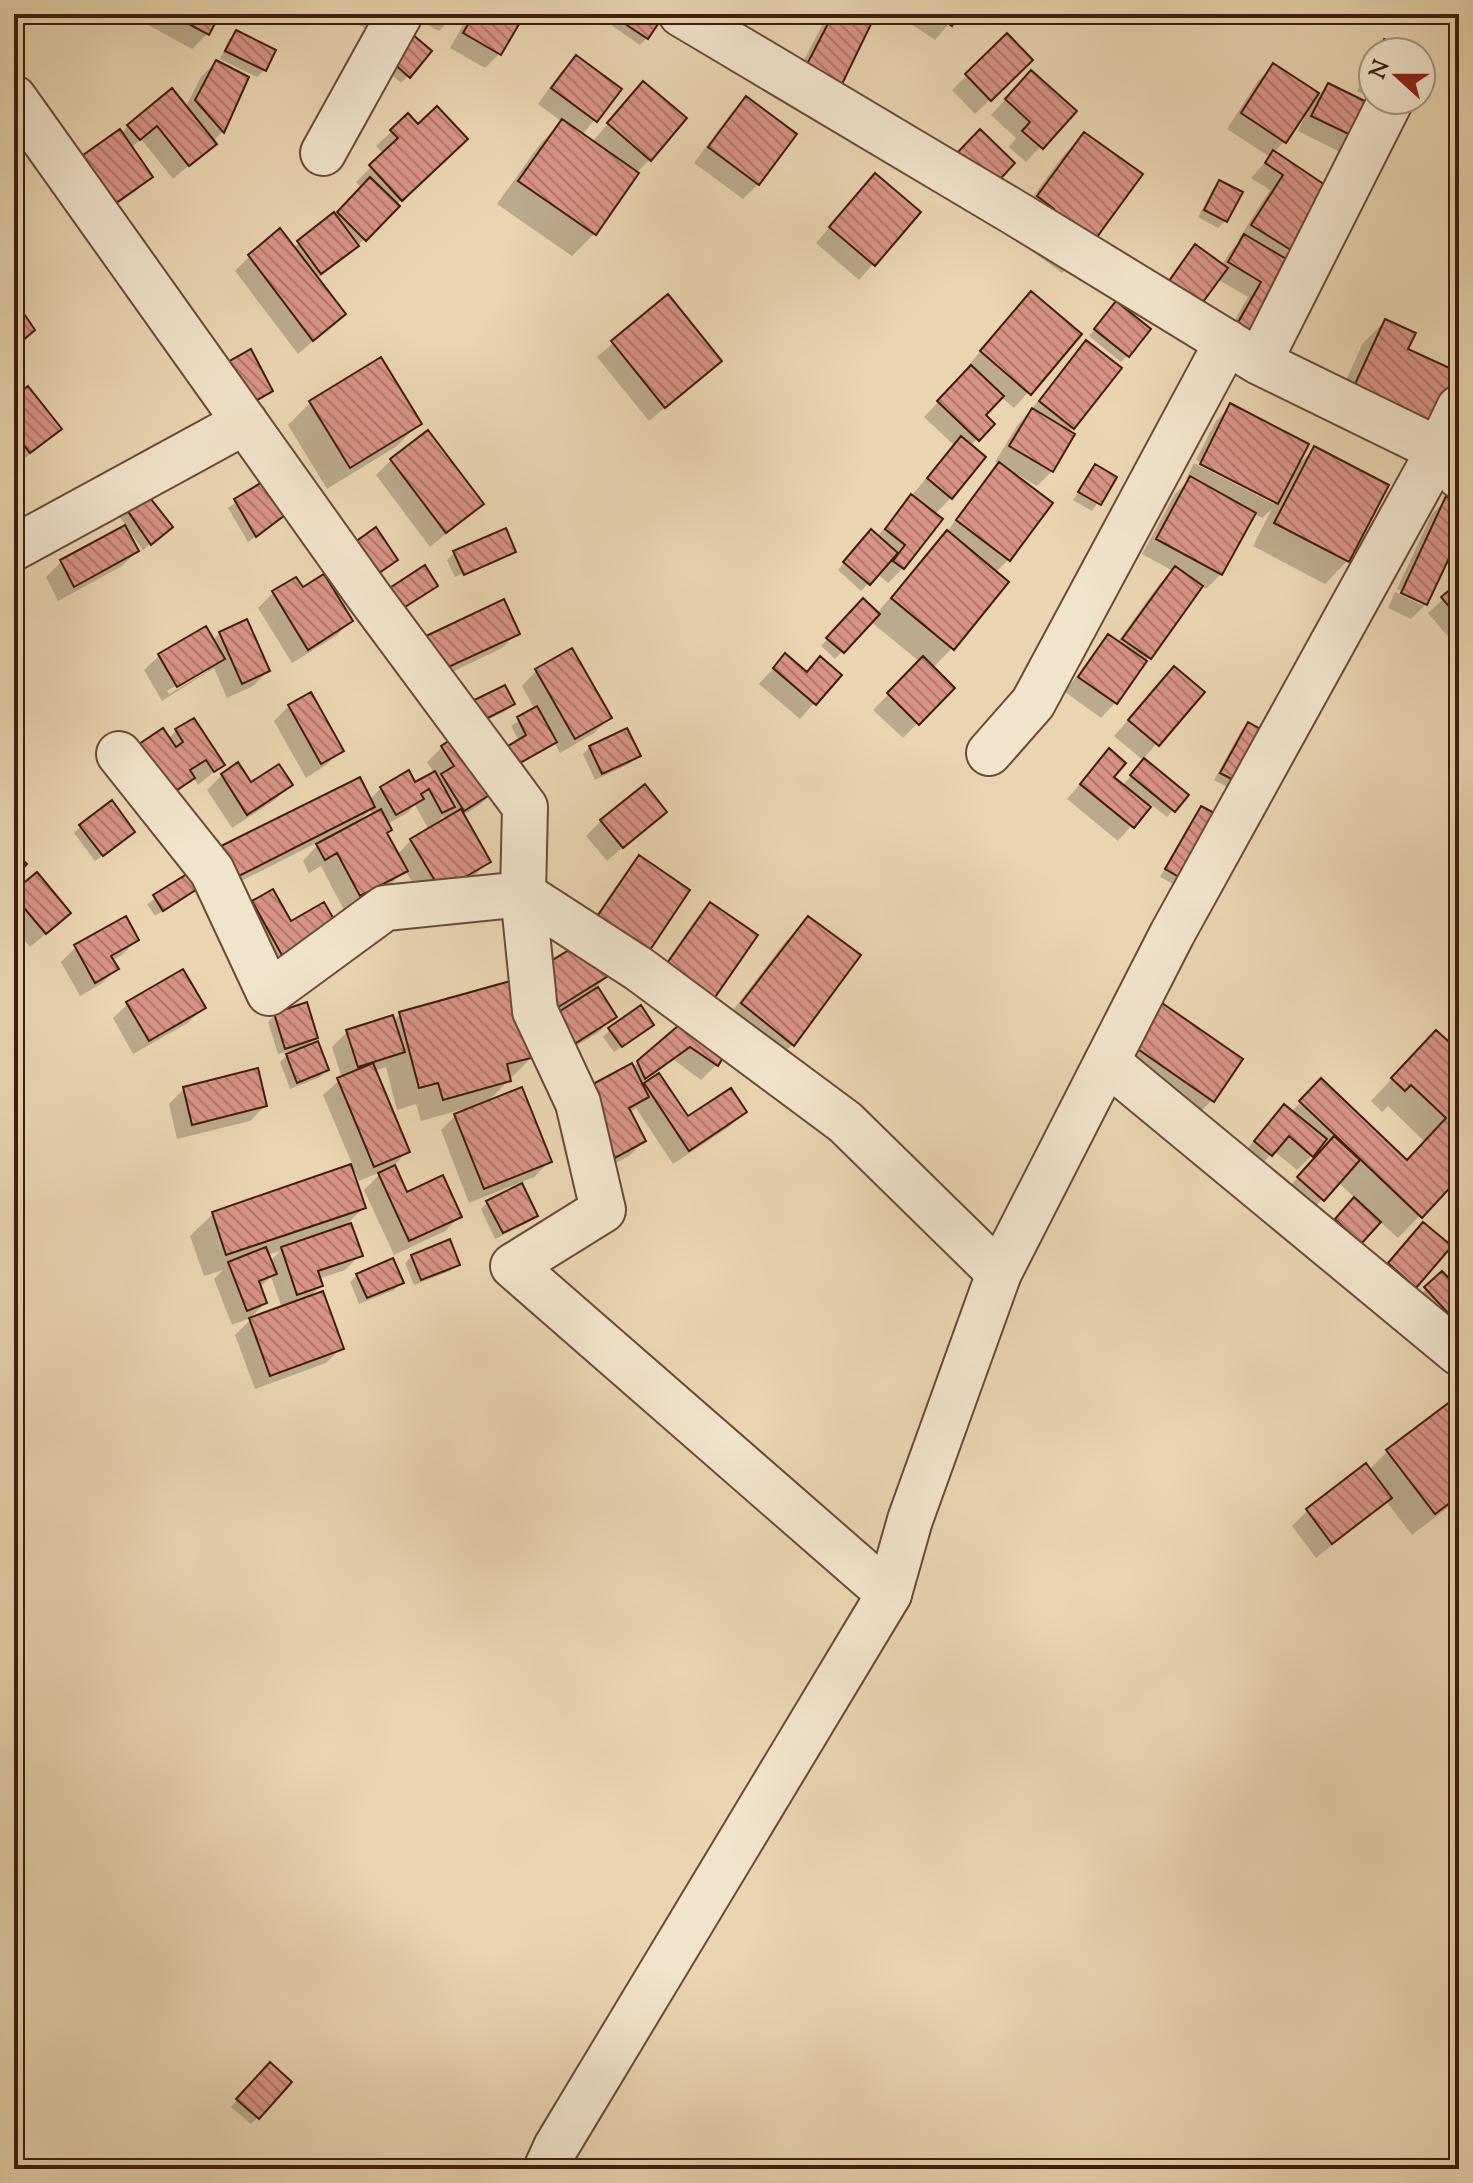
<svg xmlns="http://www.w3.org/2000/svg" width="1473" height="2183" viewBox="0 0 1473 2183" font-family="'Sorts Mill Goudy',serif">
<style>
.shadow{fill:#0003;fill-rule:evenodd}
.building{fill:url(#building-back-hatch);stroke:#3f1d0e;stroke-width:2}
.lines{fill:none;stroke-linecap:round;stroke-linejoin:round}
.minor-casing{stroke:#6a4b36;stroke-width:48}
.tertiary-casing{stroke:#6a4b36;stroke-width:48}
.minor{stroke:#f1e4cc;stroke-width:44}
.tertiary{stroke:#f1e4cc;stroke-width:44}
</style>
<defs>
<pattern id="building-back-hatch" width="6" height="6" patternUnits="userSpaceOnUse" patternTransform="scale(2)"><rect width="6" height="6" fill="#d99386"/><path d="M-1 5l2 2M0 0l6 6M5-1l2 2" fill="none" stroke="#b1776c"/></pattern>
</defs>
<rect width="100%" height="100%" fill="#ead5b0"/>
<filter id="stains"><feTurbulence type="fractalNoise" baseFrequency=".0025" numOctaves="4"/><feColorMatrix values="0 0 0 0 .2 0 0 0 0 .09 0 0 0 0 .02 0 0 0 .5 -.17"/></filter>
<radialGradient id="worn" r=".72"><stop offset=".6" stop-color="#630" stop-opacity="0"/><stop offset="1" stop-color="#630" stop-opacity=".3"/></radialGradient>
<path class="shadow" d="M128,14H218L207,34L192,49Z
M354,14H384L371,32L351,20Z
M407,14H455L439,31Z
M469,14H523L500,53L485,68L450,48Z
M614,14H658L647,38L640,45L608,23Z
M705,14H749L742,21L726,14L722,23Z
M828,14H867L872,17L793,81Z
M905,14H957L935,40L902,18Z
M1450,14H1459V23L1448,19Z
M236,32L273,51L264,70L257,77L220,59L229,39Z
M1007,36L1031,60L975,114L952,90Z
M405,43L408,76L401,83L384,68Z
M576,58L619,89L582,135L592,142L643,83L650,159L637,172L594,234L572,256L497,204L540,144L562,122L538,104L561,72Z
M1373,58V99L1357,91Z
M216,62L246,78L222,132L212,142L214,144L173,179L141,139L131,148L150,176L136,191L93,221L121,134L128,126L185,108L201,77Z
M1273,66L1319,95L1329,85L1375,108L1344,154L1298,131L1308,110L1306,109L1284,142L1273,153L1332,191L1293,251L1284,260L1290,263L1223,341L1248,297L1217,279L1149,306L1181,262L1196,247L1221,266L1230,252L1240,241L1238,240L1270,190L1251,178L1270,157L1227,129L1258,81Z
M1016,88L1074,111L1026,162L1009,147L1016,138L991,115Z
M746,99L758,184L743,199L694,163L731,113Z
M408,116L450,154L396,205L350,254L317,279L344,314L298,354L235,271L250,256L293,248L335,216L362,188L356,182L384,154L376,146Z
M1084,134L1085,250L1062,273L1024,245L1033,232L1016,220L1062,157Z
M875,175L918,213L859,280L816,243Z
M1220,182L1225,221L1218,228L1198,217L1213,189Z
M667,297L720,361L649,421L597,357Z
M1016,309L1079,335L1014,408L1000,396L983,415L992,424L970,446L951,498L934,515L903,568L888,583L880,576L886,568L884,566L861,591L838,570L864,539L877,537L954,445L924,417L969,369L967,367Z
M1110,310L1128,355L1121,362L1089,336Z
M1385,321L1413,334L1328,420L1363,343Z
M1087,343L1073,427L1068,432L1073,435L1052,471L1037,486L1016,474L1014,476L1050,503L1008,560L995,573L952,648L932,669L952,688L903,738L873,710L920,662L870,621L835,659L821,646L863,601L877,613L943,537L985,480L1000,464L995,462L1017,426Z
M14,400L59,429L15,467L14,466Z
M310,403L419,423L397,446L327,489L288,425Z
M1231,406L1297,466L1315,448L1347,561L1325,584L1253,546L1272,509L1262,518L1254,514L1221,574L1206,589L1201,586L1115,703L1101,718L1065,692L1094,652L1109,637L1117,643L1160,583L1173,571L1142,554L1175,494L1189,480L1186,479L1194,463L1274,504V500L1196,460L1216,421Z
M391,460L482,504L430,547L376,475Z
M1095,466L1115,478L1092,511L1073,500Z
M264,483L280,519L248,542L228,508Z
M119,499L164,533L143,550L128,529L126,531L137,551L122,566L58,601L46,577L61,562L126,526L112,506Z
M1447,499L1459,505V533L1426,604L1411,619L1388,608L1395,592L1422,605V601L1397,589L1432,514Z
M514,551L508,557V553L455,577L447,560L454,553Z
M295,579L302,590L351,621L336,636L292,663L258,608L273,593Z
M1459,585V650L1428,613Z
M503,602L517,633L502,648L427,684Z
M220,633L268,671L253,686L227,698L214,668L162,701L144,670L159,656L212,641ZM208,667V671L169,694L167,691Z
M785,656L805,673L820,658L839,675L800,719L759,684Z
M1174,669L1202,692L1143,759L1186,795L1167,817L1150,804L1118,841L1067,799L1109,751L1111,777L1122,786L1144,761L1114,736Z
M536,671L609,718L594,733L560,753L554,742L547,749L505,772L519,741L511,726L535,710L522,686Z
M512,704L506,711L467,730L465,707Z
M289,706L341,750L326,765L306,778L274,721Z
M1248,724L1233,790L1214,780L1241,731Z
M176,731L222,765L198,785L193,777L178,792L155,807L168,739Z
M442,747L496,789L481,804L462,816L489,861L474,876L426,905L405,870L390,885L344,910L321,866L309,873L303,861L322,840L216,894L202,866L369,800L381,788L414,785L434,773L427,762ZM415,805L429,830L411,840L397,855L386,834L387,824L407,813ZM370,810L373,816L356,824ZM443,816L446,820L432,827Z
M590,747L638,756L631,763L595,780L583,754Z
M222,775L251,785H290L275,800L232,828L207,790Z
M1201,808L1217,817L1175,885L1160,877L1195,815Z
M664,812L607,861L586,836L601,821Z
M81,826L126,838L95,861L74,833Z
M640,858L618,968L596,987L614,1017L599,1032L552,1061L554,1014L581,937L625,873Z
M195,871L203,884L155,916L147,904Z
M14,894L54,927L30,947L14,928Z
M253,902L291,924L324,905L269,973L238,917Z
M710,904L756,936L650,985L696,919Z
M808,919L858,955L792,1045L770,1067L720,1027L786,941Z
M137,940L122,955L111,961L116,969L101,984L80,996L61,962L76,947Z
M128,1004L203,1008L188,1023L133,1054L113,1018Z
M1162,1005L1212,1100L1197,1115L1118,1060Z
M400,1014L533,1056L486,1103L549,1162L534,1177L469,1203L441,1130L456,1115L465,1112L464,1109L421,1121L416,1104L397,1110L386,1067L374,1071L407,1152L393,1166L406,1195L460,1216L445,1231L394,1255L364,1190L383,1171L359,1181L356,1173L353,1174L364,1207L344,1227L360,1255L345,1270L318,1279L321,1286L307,1299L341,1348L326,1363L255,1389L235,1335L250,1320L282,1308L271,1277L259,1288L265,1303L250,1318L232,1325L214,1279L223,1270L204,1276L190,1236L213,1214L353,1166L323,1095L342,1078L332,1047L347,1032L393,1021ZM280,1251L270,1261L267,1255Z
M275,1015L316,1037L304,1049L327,1070L320,1077L290,1089L280,1062L293,1050L278,1054L268,1022Z
M686,1022L725,1049L716,1065L701,1080L674,1060L640,1084L642,1088L646,1085L687,1119L744,1112L729,1127L673,1164L636,1108L629,1113L644,1141L629,1156L600,1171L632,1068Z
M610,1030L645,1031L614,1052L603,1037Z
M1459,1054V1175L1398,1238L1379,1221L1353,1249L1329,1227L1356,1199L1338,1182L1308,1214L1284,1193L1314,1159L1311,1156L1297,1170L1274,1151L1256,1170L1240,1157L1284,1107L1291,1112L1321,1081L1406,1162L1425,1142L1388,1106L1382,1112L1371,1101L1414,1055Z
M184,1089L265,1106L250,1121L177,1139L169,1104Z
M488,1202L536,1216L529,1222L495,1239L481,1209Z
M1409,1239L1414,1286L1400,1301L1374,1279Z
M412,1256L457,1264L450,1271L414,1285L405,1263Z
M1442,1274L1459,1292V1356L1411,1304Z
M357,1275L401,1283L394,1290L359,1304L350,1282Z
M1459,1397V1499L1412,1535L1386,1501L1316,1558L1292,1526L1307,1511L1366,1466L1369,1470L1387,1452Z
M263,2071L258,2117L251,2124L231,2107Z"/>
<path class="building" d="M170,14H220L209,35Z
M474,14H525L501,55L463,33Z
M614,14H662L664,15L648,39L613,16Z
M833,14L875,16L841,86L806,66Z
M934,14H960L952,26Z
M236,30L276,50L266,71L225,51Z
M1007,33L1033,60L991,101L965,74Z
M412,34L432,51L410,78L390,60Z
M1384,39L1407,50V52H1378Z
M576,55L622,89L597,122L551,88Z
M216,60L249,77L224,133L195,100Z
M1373,62V89L1362,84Z
M1273,63L1319,93L1286,143L1241,113Z
M1031,70L1077,111L1043,149L1022,131L1030,122L1005,99Z
M643,81L687,118L651,161L607,123Z
M1328,83L1377,107L1361,140L1311,116Z
M172,88L217,144L189,166L157,126L140,140L127,125Z
M746,96L797,134L759,185L708,147Z
M437,106L468,139L402,201L369,165L398,138L390,130L408,113L418,124Z
M562,119L639,173L596,235L518,181Z
M120,129L153,177L109,208L76,160Z
M980,129L1015,163L992,188L956,154Z
M1084,132L1143,174L1086,252L1045,221L1054,209L1037,196Z
M1273,150L1334,191L1294,252L1251,225L1283,175L1265,163Z
M875,173L921,212L875,266L829,227Z
M370,177L400,206L366,241L337,212Z
M1219,180L1243,192L1227,222L1204,210Z
M334,212L359,246L321,274L297,241Z
M280,228L346,314L313,341L248,255Z
M1244,234L1293,263L1251,335L1236,326L1261,282L1228,262Z
M1195,244L1228,268L1194,314L1162,291Z
M1031,291L1082,334L1031,395L980,351Z
M668,294L722,361L665,408L611,341Z
M14,299L35,330L14,348Z
M1116,301L1151,329L1129,357L1094,329Z
M1385,319L1416,333L1408,349L1456,371L1428,434L1349,397Z
M1086,340L1122,368L1074,429L1039,401Z
M251,349L273,391L250,404L228,362Z
M381,357L422,424L350,468L309,401Z
M971,365L1004,396L986,415L995,424L979,441L937,401Z
M14,370L24,381L14,391Z
M28,386L62,429L30,453L14,432V397Z
M1230,403L1309,444L1278,504L1200,464Z
M1032,408L1075,434L1053,472L1009,446Z
M428,430L484,504L446,533L390,459Z
M961,436L986,457L952,499L927,478Z
M1314,446L1389,485L1349,562L1274,523Z
M999,462L1053,503L1010,561L956,520Z
M1095,464L1117,477L1101,505L1078,492Z
M1190,476L1256,513L1222,575L1156,539Z
M264,481L289,512L256,537L234,499Z
M139,484L173,527L151,545L118,497Z
M911,494L943,519L904,569L893,561L905,545L885,529Z
M1446,496L1459,503V537L1427,605L1401,593Z
M125,525L139,551L74,587L60,560Z
M376,527L398,560L373,577L351,545Z
M506,528L516,552L464,575L453,551Z
M871,529L898,553L870,585L843,562Z
M947,530L1009,582L954,650L891,598Z
M425,565L438,586L397,612L385,591Z
M1175,566L1203,586L1151,659L1122,639Z
M324,574L353,621L308,650L272,591L296,577L303,587Z
M1459,582V618L1441,597Z
M863,598L880,614L844,653L826,638Z
M504,599L520,634L442,670L426,636Z
M247,619L270,671L242,684L219,632Z
M206,626L225,659L177,687L158,654Z
M1108,634L1147,661L1117,704L1078,677Z
M572,648L612,718L575,739L535,669Z
M785,653L807,672L820,656L842,675L816,705L773,668Z
M923,656L955,688L919,725L887,693Z
M1174,666L1205,692L1159,746L1128,720Z
M505,685L515,704L474,725L464,705Z
M311,692L344,751L321,764L288,705Z
M537,706L557,742L513,767L503,749L526,735L517,717Z
M194,718L225,765L214,772L206,760L190,770L195,778L171,794L139,744L163,728L176,747L183,742L175,729Z
M1248,722L1269,734L1241,784L1220,773Z
M627,728L641,756L602,774L589,746Z
M464,731L499,789L464,811L441,774L454,766L441,746Z
M1109,748L1126,763L1114,777L1151,807L1134,828L1080,784Z
M1144,758L1189,795L1175,812L1130,775Z
M238,762L251,782L279,764L293,785L247,815L221,774Z
M409,770L415,782L435,771L455,807L442,813L429,789L421,794L424,799L396,815L380,787Z
M360,777L375,807L231,880L215,849Z
M645,784L667,812L623,848L600,820Z
M112,800L135,832L103,856L79,825Z
M1201,806L1220,816L1184,880L1165,869Z
M381,809L392,830L387,833L408,871L360,896L337,853L325,860L316,844Z
M461,809L491,862L441,891L410,839Z
M14,851L27,864L14,878Z
M639,855L690,890L646,956L594,921Z
M195,869L205,884L163,911L153,895Z
M37,872L71,913L46,934L14,896V891Z
M273,889L291,921L324,902L339,928L284,959L252,901Z
M710,902L758,935L711,1003L663,969Z
M126,916L139,940L111,956L119,969L95,983L74,945Z
M808,916L861,955L794,1046L741,1003Z
M587,939L621,968L552,1011L541,967Z
M183,969L206,1008L149,1041L126,1002Z
M514,980L535,1057L507,1064L511,1081L443,1100L438,1083L419,1088L399,1012Z
M598,987L617,1017L568,1048L549,1018Z
M307,1002L318,1038L285,1049L274,1013Z
M1162,1003L1243,1059L1214,1102L1132,1045Z
M641,1005L654,1025L622,1047L608,1028Z
M393,1015L405,1052L358,1067L346,1030Z
M686,1019L728,1049L718,1066L690,1047L645,1079L637,1061Z
M1436,1030L1459,1051V1178L1422,1218L1299,1101L1321,1078L1407,1160L1446,1118L1411,1085L1405,1091L1391,1078Z
M318,1041L329,1070L297,1083L286,1054Z
M373,1063L410,1152L374,1167L337,1078Z
M632,1063L649,1097L629,1108L646,1141L615,1158L580,1091Z
M258,1068L267,1106L192,1125L183,1087Z
M659,1073L688,1116L731,1088L747,1112L689,1151L644,1083Z
M522,1087L552,1162L484,1189L454,1114Z
M1284,1104L1327,1139L1313,1157L1289,1136L1272,1156L1254,1141Z
M1334,1136L1360,1160L1324,1201L1297,1177Z
M351,1164L366,1208L226,1255L212,1212Z
M395,1165L407,1192L443,1175L462,1217L409,1241L378,1173Z
M522,1183L538,1216L503,1233L486,1201Z
M1354,1197L1381,1222L1361,1244L1335,1219Z
M1423,1222L1452,1246L1416,1288L1388,1263Z
M351,1223L363,1256L318,1271L323,1286L297,1295L281,1247Z
M450,1239L460,1265L421,1280L411,1255Z
M266,1247L277,1274L259,1281L267,1303L247,1311L228,1262Z
M393,1258L404,1283L367,1298L356,1274Z
M1442,1271L1459,1289V1325L1424,1287Z
M323,1291L344,1349L270,1376L249,1318Z
M1459,1395V1496L1435,1514L1386,1450Z
M1366,1463L1392,1498L1332,1544L1306,1509Z
M270,2062L292,2082L259,2119L236,2099Z"/>
<g class="lines">
<g class="minor-casing">
<path id="minor" d="M681,14L1017,214L1259,362L1439,450L1459,476
M14,98L370,598L525,807L523,894L535,1011L578,1103L603,1210L513,1266L889,1594
M323,153L400,14
M1259,362L1391,100
M14,548L245,422
M989,753L1033,703L1227,342
M119,754L212,871L269,993L385,908L523,894L639,969L845,1122L999,1273
M1107,1062L1459,1353"/>
</g>
<g class="tertiary-casing">
<path id="tertiary" d="M546,2169L556,2147L889,1594L910,1520L999,1273L1172,934L1439,450L1459,408"/>
</g>
<use href="#minor" class="minor"/>
<use href="#tertiary" class="tertiary"/>
</g>
<rect width="1473" height="2183" fill="none" stroke="#ead5b0" stroke-width="48"/>
<rect x="16" y="16" width="1441" height="2151" fill="none" stroke="#3f1d0e" stroke-width="4"/>
<rect x="24" y="24" width="1425" height="2135" fill="none" stroke="#3f1d0e" stroke-width="2"/>
<g transform="translate(1397 76) rotate(291)"><circle r="38" fill="#f1e4cc" stroke="#aa9480" stroke-width="2"/>
<path d="M0-6L14 30L0 20L-14 30Z" fill="#8f2418"/>
<text y="-12" font-size="22" font-weight="bold" text-anchor="middle" fill="#3f1d0e">N</text>
</g>
<rect width="100%" height="100%" filter="url(#stains)"/>
<rect width="100%" height="100%" fill="url(#worn)"/>
</svg>
